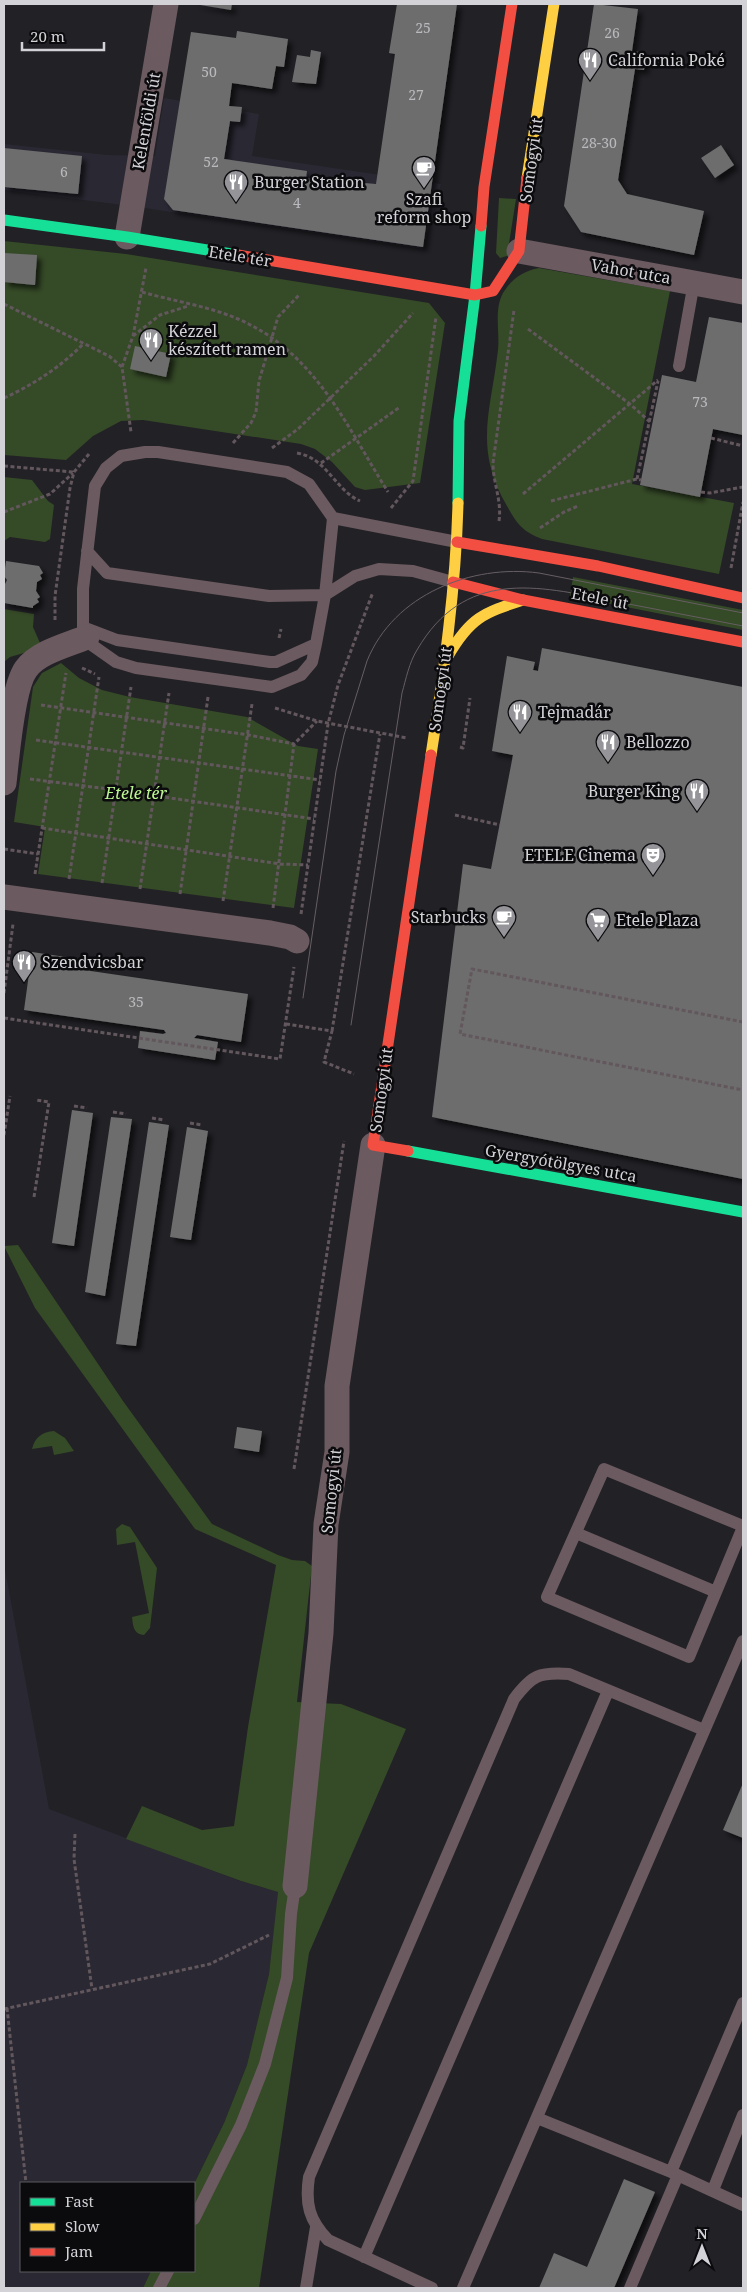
<svg xmlns="http://www.w3.org/2000/svg" width="747" height="2292" viewBox="0 0 747 2292" font-family="'Noto Serif',serif">
<style>
.built{fill:#2a2833}
.green{fill:#354a27}
.building{fill:#6e6d6e;filter:url(#shadow)}
.lines{fill:none;stroke-linecap:round;stroke-linejoin:round}
.path{stroke:#62575c;stroke-width:3;stroke-dasharray:4 2.5;stroke-linecap:butt}
.lane{stroke:#6b5a5f;stroke-width:12}
.street{stroke:#6b5a5f;stroke-width:25}
.fast{stroke:#16e098;stroke-width:11}
.slow{stroke:#ffcf43;stroke-width:11}
.jam{stroke:#f24e42;stroke-width:11}
.tram{stroke:#665e62;stroke-width:1}
.labels{text-anchor:middle;stroke-width:5;stroke-linejoin:round;paint-order:stroke}
.number-label{font-size:14px;fill:#bab9bd}
.poi-label{font-size:16px;fill:#d3d2d7;stroke:#0b0a0d;text-anchor:start}
.street-label{font-size:16px;fill:#d3d2d7;stroke:#0b0a0d}
.park-label{font-size:16px;font-style:italic;fill:#bcf890;stroke:#0b0a0d}
</style>
<defs>
<filter id="shadow"><feDropShadow dx="4.5" dy="4.5" stdDeviation="2.5" flood-color="#0009"/></filter>
</defs>
<rect width="100%" height="100%" fill="#222126"/>
<path class="built" d="M164,98L259,114L252,156L441,184L423,249L131,206L4,190V144L107,155L155,156Z
M4,1564L49,1809L240,1881L279,1892L269,1974L247,2065L224,2123L194,2184L21,2183V2271H151L143,2288H4Z"/>
<path class="green" d="M499,198L516,199L507,256L500,258L496,253Z
M4,241L126,254L429,303L445,323L420,483L365,490L355,487L332,462L315,449L301,444L143,420L121,421L93,436L66,460L4,455Z
M539,268L670,291L632,484L734,503L719,574L542,539C522,531 517,524 507,506C473,448 491,411 498,350C500,332 493,306 505,290C514,277 524,271 539,268Z
M4,477L32,480L48,501L54,505L50,539L45,542L10,537L4,541Z
M573,577L743,610V630L570,596Z
M4,609L34,614L33,627L40,643L38,649L10,657L4,662Z
M61,663L79,678L102,690L130,697L247,717L298,746L318,749L294,908L38,874L45,827L14,822L33,687L42,673Z
M18,1245L123,1401L212,1524L278,1555L292,1560L305,1561L312,1566L297,1702L341,1704L406,1729L309,1953L259,2288H143L151,2271H194V2184L224,2123L247,2065L269,1974L278,1892L241,1881L126,1839L142,1806L202,1830L234,1826L248,1727L276,1565L195,1529L35,1308L4,1246Z
M54,1431L65,1438L74,1451L54,1455L52,1446L32,1449C35,1437 42,1432 54,1431Z
M122,1524L130,1527L157,1568L150,1628L144,1635C133,1634 133,1625 132,1617L149,1613L135,1542L117,1545L116,1529Z"/>
<path class="building" d="M194,4H232L231,10Z
M397,4H457L423,247L173,210L164,199L191,32L236,38L237,31L288,39L284,67L276,66L272,89L232,83L229,106L242,107L240,122L230,121L224,159L307,171L306,178L376,184L395,54L389,53Z
M594,4L638,9L632,51L646,53L644,70L635,69L618,180L627,194L704,211L694,255L581,232L564,206Z
M311,50L321,52L316,84L292,82L297,55L310,57Z
M721,145L734,165L715,178L701,158Z
M4,148L82,156L78,194L4,187Z
M4,253L37,255L35,285L4,282Z
M709,317L743,323V435L713,429L700,497L640,485L662,375L696,382Z
M135,346L171,354L166,377L130,369Z
M6,561L39,566L43,573L40,575L42,579L37,582L36,591L40,597L37,599L39,602L33,606V608L4,603V586L7,580L4,576Z
M542,648L743,687V1179L432,1117L463,864L491,869L513,755L492,751L507,656L535,662L533,670L538,671Z
M32,952L79,959L77,969L248,994L241,1042L197,1035L194,1038L218,1042L215,1060L138,1048L140,1031L163,1034L166,1033L164,1030L24,1010Z
M72,1110L93,1113L74,1246L52,1243Z
M111,1117L132,1119L105,1296L85,1292Z
M149,1122L169,1125L136,1346L116,1344Z
M187,1127L208,1131L191,1240L170,1237Z
M237,1427L262,1431L259,1452L234,1448Z
M743,1783V1838L723,1830Z
M624,2179L655,2192L614,2288H539L554,2253L587,2267Z"/>
<g class="lines">
<path class="path" d="M142,292C173,301 208,306 238,319C315,352 346,425 388,492
M4,304L109,356L122,367L131,432
M528,329L630,404L650,422
M133,336L160,315L188,306
M122,367L133,336L146,268
M4,398C33,385 62,366 84,343
M711,438L743,446
M233,443L251,423L256,412L259,381L278,317L300,294
M272,448L298,429L374,356L413,313
M297,453C327,458 335,490 360,501
M321,463L400,407
M4,466L73,472
M637,479L658,381
M701,492L710,493L743,487
M523,494L658,380
M551,501L637,479L641,480
M391,508L413,481L436,317
M4,512L50,494L73,473
M499,521C502,501 493,483 493,463L514,310
M540,528L564,512L578,506
M731,568L743,502
M55,620V596L70,488L74,472L89,454
M279,638L281,629
M82,668L95,674
M41,705L249,735L294,744
M275,708L317,721L407,738
M36,740L320,780
M460,747L463,748L470,698
M30,779L116,790L314,819
M455,815L500,825
M42,828L280,864L308,865
M4,849L38,854
M35,874L66,673
M69,879L99,677
M102,883L131,687
M140,889L169,693
M180,894L208,697
M223,901L252,704
M273,908L294,744L317,721
M301,914L328,724L338,685L373,592
M4,993L13,924
M4,1018L280,1059L294,967
M743,1022L472,969L460,1034L743,1090
M286,1024L332,1031L324,1062L354,1074
M332,1031L380,734
M74,1106L87,1108
M113,1112L126,1114
M152,1118L164,1120
M190,1123L202,1125
M4,1135L10,1096
M34,1197L49,1102L36,1100
M294,1469L344,1141
M75,1834L74,1859L92,1989
M7,2008L26,2183
M4,2009L210,1964L269,1935"/>
<path class="lane" d="M679,366L694,282
M145,452H158L287,472L309,484L333,518L325,595L316,644L312,662L301,675L272,687L136,668L116,662L89,643L83,627V589L95,486L106,468L121,456Z
M333,518L457,542
M87,551L107,573L269,596L325,595L355,576L379,569L413,571L453,582
M83,627L117,640L270,662H276L316,644
M743,1526L604,1469L547,1597L689,1657L743,1527
M576,1533L716,1592
M537,2118L671,2172L743,2205
M671,2172L743,2003
M713,2190L743,2115
M194,2219L241,2125L265,2064L287,1978L291,1914L295,1886
M364,2257L608,1691
M159,2288L168,2271
M306,2288L316,2227
M432,2288L328,2240C309,2220 305,2204 309,2177L514,1699C532,1675 539,1672 569,1674L704,1730
M463,2288L743,1641
M630,2288L678,2175"/>
<path class="street" d="M127,237L166,4
M519,251L743,292
M4,783C7,758 12,688 26,669C38,652 68,645 87,637
M4,897L270,933L290,937L297,941
M295,1886L321,1633L326,1524L337,1452V1386L373,1145"/>
<path class="fast" d="M4,220L127,237L238,255
M458,503L459,421L475,295L481,226
M408,1151L743,1212"/>
<path class="slow" d="M527,178L554,4
M448,656C470,618 483,613 523,600
M431,755C444,671 456,587 458,503"/>
<path class="jam" d="M481,226L484,187L512,4
M238,255L475,295L493,291L519,251L527,178
M457,542L598,566L743,598
M453,582L523,600L743,642
M408,1151L373,1145L431,755"/>
<path class="tram" d="M303,998L336,771L344,735L367,661C394,594 472,564 539,573L743,613
M351,1025L402,693C406,679 409,663 417,650C464,569 536,585 613,601C656,609 700,618 743,626"/>
</g>
<defs>
<g id="restaurant-pin" transform="scale(1.25)"><path d="M0 17L-7.5 6A9.5 9.5 0 1 1 7.5 6Z" fill="#959499" stroke="#0b0a0d"/><path d="M-5-6h1v4h1v-4h1v4h1v-4h1v5L-1.5 .5V6h-2V.5L-5-1ZM5-6V6H3V1.5H1.5Q1.5-4 5-6Z" fill="#fff"/></g>
<g id="cafe-pin" transform="scale(1.25)"><path d="M0 17L-7.5 6A9.5 9.5 0 1 1 7.5 6Z" fill="#959499" stroke="#0b0a0d"/><path d="M-5.5-4.5H6V0H3Q3 3.5 0 3.5H-2.5Q-5.5 3.5-5.5 0ZM3-3.2v2h1.7v-2ZM-6 4.5H4V6H-6Z" fill="#fff"/></g>
<g id="theatre-pin" transform="scale(1.25)"><path d="M0 17L-7.5 6A9.5 9.5 0 1 1 7.5 6Z" fill="#959499" stroke="#0b0a0d"/><path d="M-5-5.5Q0-4 5-5.5V0Q5 5 0 6Q-5 5-5 0ZM-3.3-2.5H-1v1.5H-3.3ZM1-2.5H3.3v1.5H1ZM-2.8 1Q0 5.5 2.8 1Z" fill="#fff"/></g>
<g id="supermarket-pin" transform="scale(1.25)"><path d="M0 17L-7.5 6A9.5 9.5 0 1 1 7.5 6Z" fill="#959499" stroke="#0b0a0d"/><path d="M-6-5.5h2.5l.6 2H6L4.5 2H-2.5L-4.4-4H-6ZM-1.5 3.2a1.3 1.3 0 1 0 .1 0ZM3 3.2a1.3 1.3 0 1 0 .1 0Z" fill="#fff"/></g>
</defs>
<g fill-rule="evenodd">
<use href="#restaurant-pin" x="590" y="60"/>
<use href="#cafe-pin" x="424" y="168"/>
<use href="#restaurant-pin" x="236" y="182"/>
<use href="#restaurant-pin" x="151" y="340"/>
<use href="#restaurant-pin" x="520" y="712"/>
<use href="#restaurant-pin" x="608" y="742"/>
<use href="#restaurant-pin" x="697" y="791"/>
<use href="#theatre-pin" x="653" y="855"/>
<use href="#cafe-pin" x="504" y="917"/>
<use href="#supermarket-pin" x="598" y="920"/>
<use href="#restaurant-pin" x="24" y="962"/>
</g>
<g class="labels">
<g class="number-label">
<text x="423" y="33">25</text>
<text x="612" y="38">26</text>
<text x="209" y="77">50</text>
<text x="416" y="100">27</text>
<text x="599" y="148">28-30</text>
<text x="211" y="167">52</text>
<text x="64" y="177">6</text>
<text x="297" y="208">4</text>
<text x="700" y="407">73</text>
<text x="136" y="1007">35</text>
</g>
<g class="poi-label">
<text x="608" y="66">California Poké</text>
<text x="254" y="188">Burger Station</text>
<text x="424" y="205" text-anchor="middle">Szafi<tspan x="424" dy="18">reform shop</tspan></text>
<text x="168" y="337">Kézzel<tspan x="168" dy="18">készített ramen</tspan></text>
<text x="538" y="718">Tejmadár</text>
<text x="626" y="748">Bellozzo</text>
<text x="680" y="797" text-anchor="end">Burger King</text>
<text x="636" y="861" text-anchor="end">ETELE Cinema</text>
<text x="486" y="923" text-anchor="end">Starbucks</text>
<text x="616" y="926">Etele Plaza</text>
<text x="42" y="968">Szendvicsbar</text>
</g>
<g class="street-label">
<text transform="translate(146 121) rotate(-80)" y="6">Kelenföldi út</text>
<text transform="translate(531 160) rotate(-82)" y="6">Somogyi út</text>
<text transform="translate(240 256) rotate(9)" y="6">Etele tér</text>
<text transform="translate(631 271) rotate(10)" y="6">Vahot utca</text>
<text transform="translate(600 598) rotate(11)" y="6">Etele út</text>
<text transform="translate(440 689) rotate(-82)" y="6">Somogyi út</text>
<text transform="translate(381 1090) rotate(-82)" y="6">Somogyi út</text>
<text transform="translate(561 1163) rotate(10)" y="6">Gyergyótölgyes utca</text>
<text transform="translate(331 1491) rotate(-84)" y="6">Somogyi út</text>
</g>
<g class="park-label">
<text x="136" y="799">Etele tér</text>
</g>
</g>
<rect width="747" height="2292" fill="none" stroke="#d3d2d7" stroke-width="10"/>
<rect x="20" y="2182" width="175" height="90" fill="#0b0a0d" stroke="#5b5a5e"/>
<rect x="30" y="2198" width="25" height="8" fill="#16e098" stroke="#5b5a5e"/>
<text x="65" y="2207" font-size="15" fill="#d3d2d7">Fast</text>
<rect x="30" y="2223" width="25" height="8" fill="#ffcf43" stroke="#5b5a5e"/>
<text x="65" y="2232" font-size="15" fill="#d3d2d7">Slow</text>
<rect x="30" y="2248" width="25" height="8" fill="#f24e42" stroke="#5b5a5e"/>
<text x="65" y="2257" font-size="15" fill="#d3d2d7">Jam</text>
<g transform="translate(702 2247)" stroke="#0b0a0d" stroke-width="4" paint-order="stroke">
<path d="M0-4L9 19L0 12L-9 19Z" fill="#d3d2d7"/>
<text y="-8" font-size="14" font-weight="bold" text-anchor="middle" fill="#d3d2d7">N</text>
</g>
<path d="M22 42v8h82v-8" fill="none" stroke="#d3d2d7" stroke-width="2.5"/>
<text x="30" y="42" font-size="15" fill="#d3d2d7" stroke="#0b0a0d" stroke-width="4" paint-order="stroke">20 m</text>
</svg>
